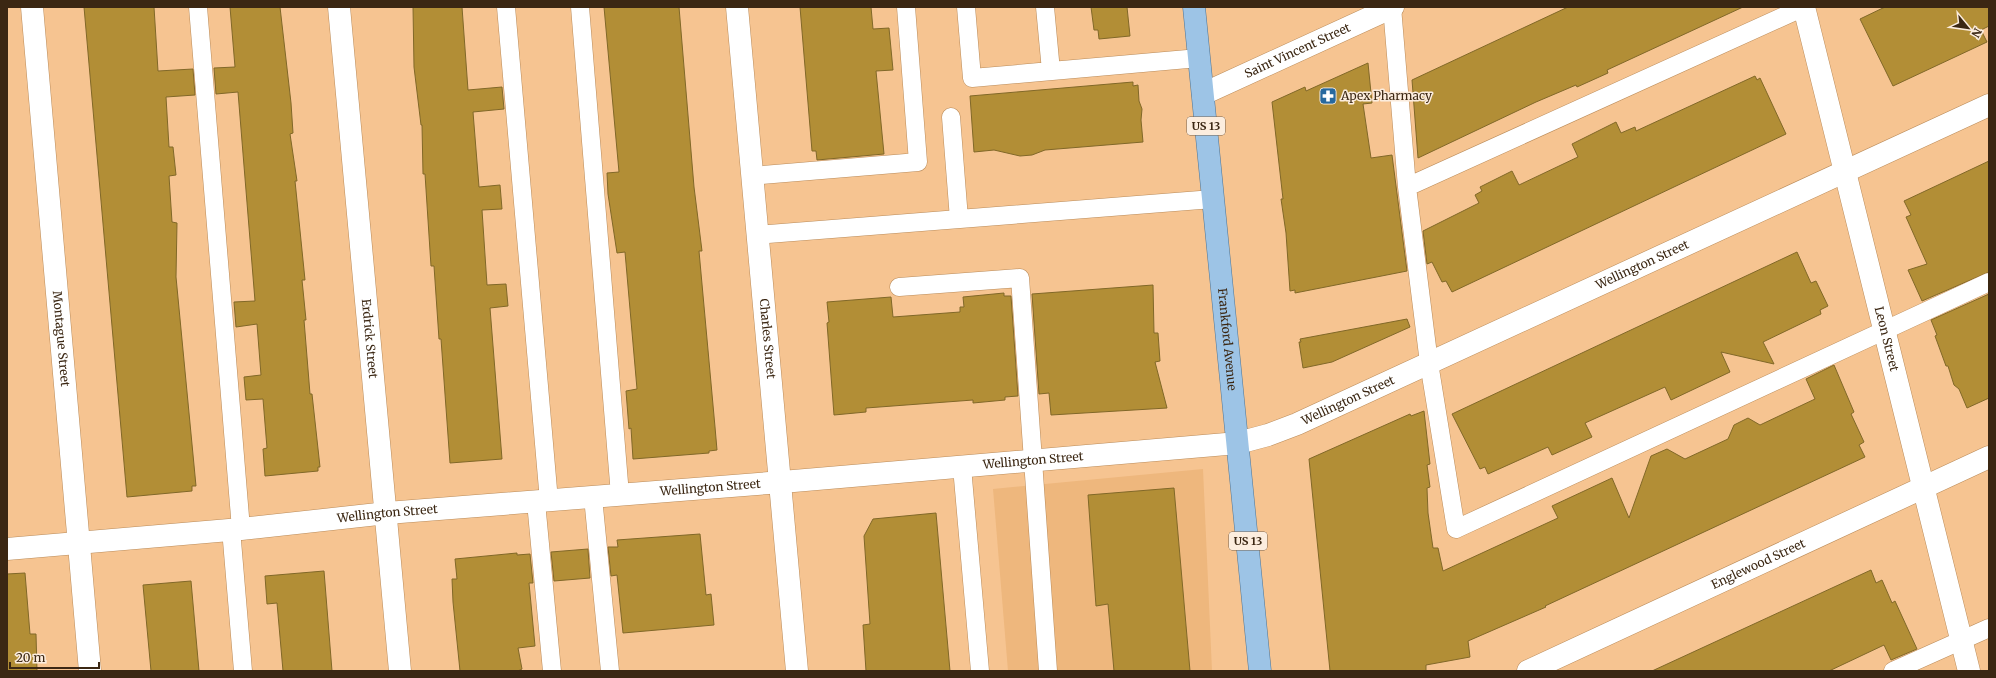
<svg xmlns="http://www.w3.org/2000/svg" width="1996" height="678" viewBox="0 0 1996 678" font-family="Merriweather,serif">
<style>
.built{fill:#eeb77d}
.building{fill:#b28e36;stroke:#816828}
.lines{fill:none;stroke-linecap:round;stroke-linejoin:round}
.service-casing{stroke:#ba8b59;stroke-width:19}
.minor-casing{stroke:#ba8b59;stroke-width:23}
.primary-casing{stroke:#507492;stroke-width:23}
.service{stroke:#fff;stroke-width:18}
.minor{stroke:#fff;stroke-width:22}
.primary{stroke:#9dc4e6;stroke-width:22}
.labels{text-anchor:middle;stroke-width:3;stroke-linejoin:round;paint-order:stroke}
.shield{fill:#fcedde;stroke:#756250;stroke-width:1}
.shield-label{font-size:11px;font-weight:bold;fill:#3b2713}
.street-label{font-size:12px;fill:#3b2713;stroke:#fcedde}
.poi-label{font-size:12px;fill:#3b2713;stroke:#fcedde;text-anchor:start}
</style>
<rect width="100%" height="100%" fill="#f6c491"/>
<path class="built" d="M1203,469L1212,671H1008L993,489Z"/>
<path class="building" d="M84,7H154L158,71L193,69L195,95L166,97L169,147H173L176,175L169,176L172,222L177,223L176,277L196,486H192V491L127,497Z
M230,7H280L291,103L293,133L290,134L297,181H295L305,280H302L306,320H304L310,394H312L320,467H318V471L265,476L263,449L267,448L263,399L246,400L244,377L261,375L257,324L236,327L234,302L255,301L238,92L216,94L214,68L235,67Z
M413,7H462L468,90L502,87L504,109L473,112L479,187L500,185L502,209L482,210L487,285L506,284L508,306L490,308L502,459L450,463L441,339H439L434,266H431L425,174H423L422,125H421L414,67Z
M604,7H679L694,187L702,251H699L715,427L717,450L709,451V453L633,459L631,428L629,429L626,391L637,389L625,252L617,253L608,194L607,173L619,172Z
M800,7H871L873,29L889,28L893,70L876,71L884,154L817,160L816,151H812Z
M1091,7H1127L1130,36L1099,39L1098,30H1094Z
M1568,7H1743L1607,70L1608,73L1577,87L1576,85L1536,102L1418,158L1412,80Z
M1885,7H1989V26L1981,30L1987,42L1893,86L1860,19Z
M1368,63L1372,103L1363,104L1371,158L1392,155L1407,271L1295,293V290L1290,291L1286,233L1281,199H1283L1272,102L1305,87L1306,91Z
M1755,76L1757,80L1760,78L1786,134L1452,292L1446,281L1442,282L1432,262L1427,264L1423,231L1479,203L1475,195L1482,191L1480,187L1512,171L1519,185L1578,157L1572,144L1616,122L1621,133L1635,127L1636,131Z
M1133,82V86L1138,85L1139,101L1142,109L1141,120L1143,142L1045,150L1032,155L1020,156L994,150L974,152L970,96Z
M1989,161V272L1922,301L1908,270L1927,264L1906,217L1911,215L1904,201Z
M1797,252L1811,283L1816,281L1828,306L1820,310L1821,314L1763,342L1774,364L1721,352L1730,372L1671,400L1665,387L1585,423L1592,437L1552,455L1548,447L1488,474L1485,467L1480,469L1452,414Z
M1153,285L1154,333H1158L1160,361L1155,362L1167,408L1051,415L1049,393L1039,394L1032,294Z
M1004,293V296H1011L1018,396L1005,397V400L973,403V400L866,408V412L834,415L827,323L829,322L827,302L891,297L893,317L960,312V307H964L963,297Z
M1989,294V398L1967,408L1959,389L1954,385L1948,366H1946L1935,336L1937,335L1931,320Z
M1407,319L1410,327L1332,362L1303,368L1299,342H1301L1300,339Z
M1834,365L1854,412L1851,414L1864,442L1859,445L1865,457L1545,606L1546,607L1468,641L1470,657L1426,665V671H1330L1309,459L1410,414L1411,416L1424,411L1430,464L1427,465L1430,487L1427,488L1428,513L1433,548H1438L1443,571L1558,518L1552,506L1612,478L1629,518L1651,456L1667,449L1685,459L1728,439L1734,425L1748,418L1760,425L1815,399L1806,379Z
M1174,488L1190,671H1114L1108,604L1096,606L1088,495Z
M936,513L950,671H866L863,625L870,624L864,536L873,519Z
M700,534L706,595L711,594L714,625L623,633L617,575L611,576L608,547H618L617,540Z
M588,549L590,578L554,581L551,552Z
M517,553V555L530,554L533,583H529L535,646L518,648L522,669L518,671H460L453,602L452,579H457L455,559Z
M1871,570L1876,583L1882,580L1892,603L1895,601L1917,649L1891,660L1884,645L1829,671H1652Z
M324,571L332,671H283L277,603L267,604L265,576Z
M25,573L30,634H36L37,671H7V574Z
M191,581L199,671H151L143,585Z"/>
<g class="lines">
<g class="service-casing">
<path id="service" d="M198,7L241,529
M506,7L549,501
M580,7L620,495
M966,7L972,78L1199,58
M1045,7L1051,71
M1392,7L1407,187L1429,363L1456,529L1989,282
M951,117L959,219
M751,176L918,162L906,7
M1407,187L1804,7
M756,235L1213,199
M899,287L1020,278L1048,671
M962,467L980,671
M593,497L610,671
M536,502L552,671
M231,529L243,671
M1893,671L1989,628"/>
</g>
<g class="minor-casing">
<g id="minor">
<path id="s1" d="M32,7L90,671"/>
<path id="s2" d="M339,7L400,671"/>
<path id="s3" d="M737,7C756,228 779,449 797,671"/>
<path id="s4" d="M1804,7L1969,671"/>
<path id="s5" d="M1203,94L1393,7"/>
<path id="s6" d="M7,549L241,529L387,513L782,482L1238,443L1268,435L1297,424L1989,105"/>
<path id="s7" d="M1528,671L1989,457"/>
</g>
</g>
<g class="primary-casing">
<g id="primary">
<path id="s8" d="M1194,7L1260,671"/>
</g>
</g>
<use href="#service" class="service"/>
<use href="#minor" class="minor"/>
<use href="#primary" class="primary"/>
</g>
<defs>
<g id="pharmacy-square" transform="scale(0.9)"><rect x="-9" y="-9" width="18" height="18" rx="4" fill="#27699f" stroke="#fcedde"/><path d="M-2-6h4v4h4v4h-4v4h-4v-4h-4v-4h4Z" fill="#fff"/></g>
</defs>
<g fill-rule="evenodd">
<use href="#pharmacy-square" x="1328" y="96"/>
</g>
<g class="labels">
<g class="shield">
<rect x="1187" y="117" width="38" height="18" rx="3"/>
<rect x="1229" y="532" width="38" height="18" rx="3"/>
</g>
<g class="shield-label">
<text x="1206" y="130">US 13</text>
<text x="1248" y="545">US 13</text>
</g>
<g class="street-label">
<text dy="4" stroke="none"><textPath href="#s5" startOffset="104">Saint Vincent Street</textPath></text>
<text dy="4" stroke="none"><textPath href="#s6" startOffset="1678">Wellington Street</textPath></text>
<text dy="4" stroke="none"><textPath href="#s1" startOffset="333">Montague Street</textPath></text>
<text dy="4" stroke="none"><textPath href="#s2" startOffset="333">Erdrick Street</textPath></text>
<text dy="4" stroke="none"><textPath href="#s3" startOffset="333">Charles Street</textPath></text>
<text dy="4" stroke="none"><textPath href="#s8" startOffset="334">Frankford Avenue</textPath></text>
<text dy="4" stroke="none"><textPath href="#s4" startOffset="342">Leon Street</textPath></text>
<text dy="4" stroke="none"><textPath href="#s6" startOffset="1354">Wellington Street</textPath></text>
<text dy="4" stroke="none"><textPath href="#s6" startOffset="1030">Wellington Street</textPath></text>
<text dy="4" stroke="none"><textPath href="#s6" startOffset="706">Wellington Street</textPath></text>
<text dy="4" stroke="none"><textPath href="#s6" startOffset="382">Wellington Street</textPath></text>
<text dy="4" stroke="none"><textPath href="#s7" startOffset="254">Englewood Street</textPath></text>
</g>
<g class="poi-label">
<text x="1341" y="100">Apex Pharmacy</text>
</g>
</g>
<rect width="1996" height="678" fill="none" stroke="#3b2713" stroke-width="16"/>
<g transform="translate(1968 28) rotate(119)" stroke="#fcedde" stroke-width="3" paint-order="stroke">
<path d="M0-3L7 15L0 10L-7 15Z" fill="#3b2713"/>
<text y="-6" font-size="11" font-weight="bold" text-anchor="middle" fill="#3b2713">N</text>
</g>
<path d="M10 662v6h89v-6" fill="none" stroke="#3b2713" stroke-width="2"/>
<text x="16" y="662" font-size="12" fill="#3b2713" stroke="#fcedde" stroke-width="3" paint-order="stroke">20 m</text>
</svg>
